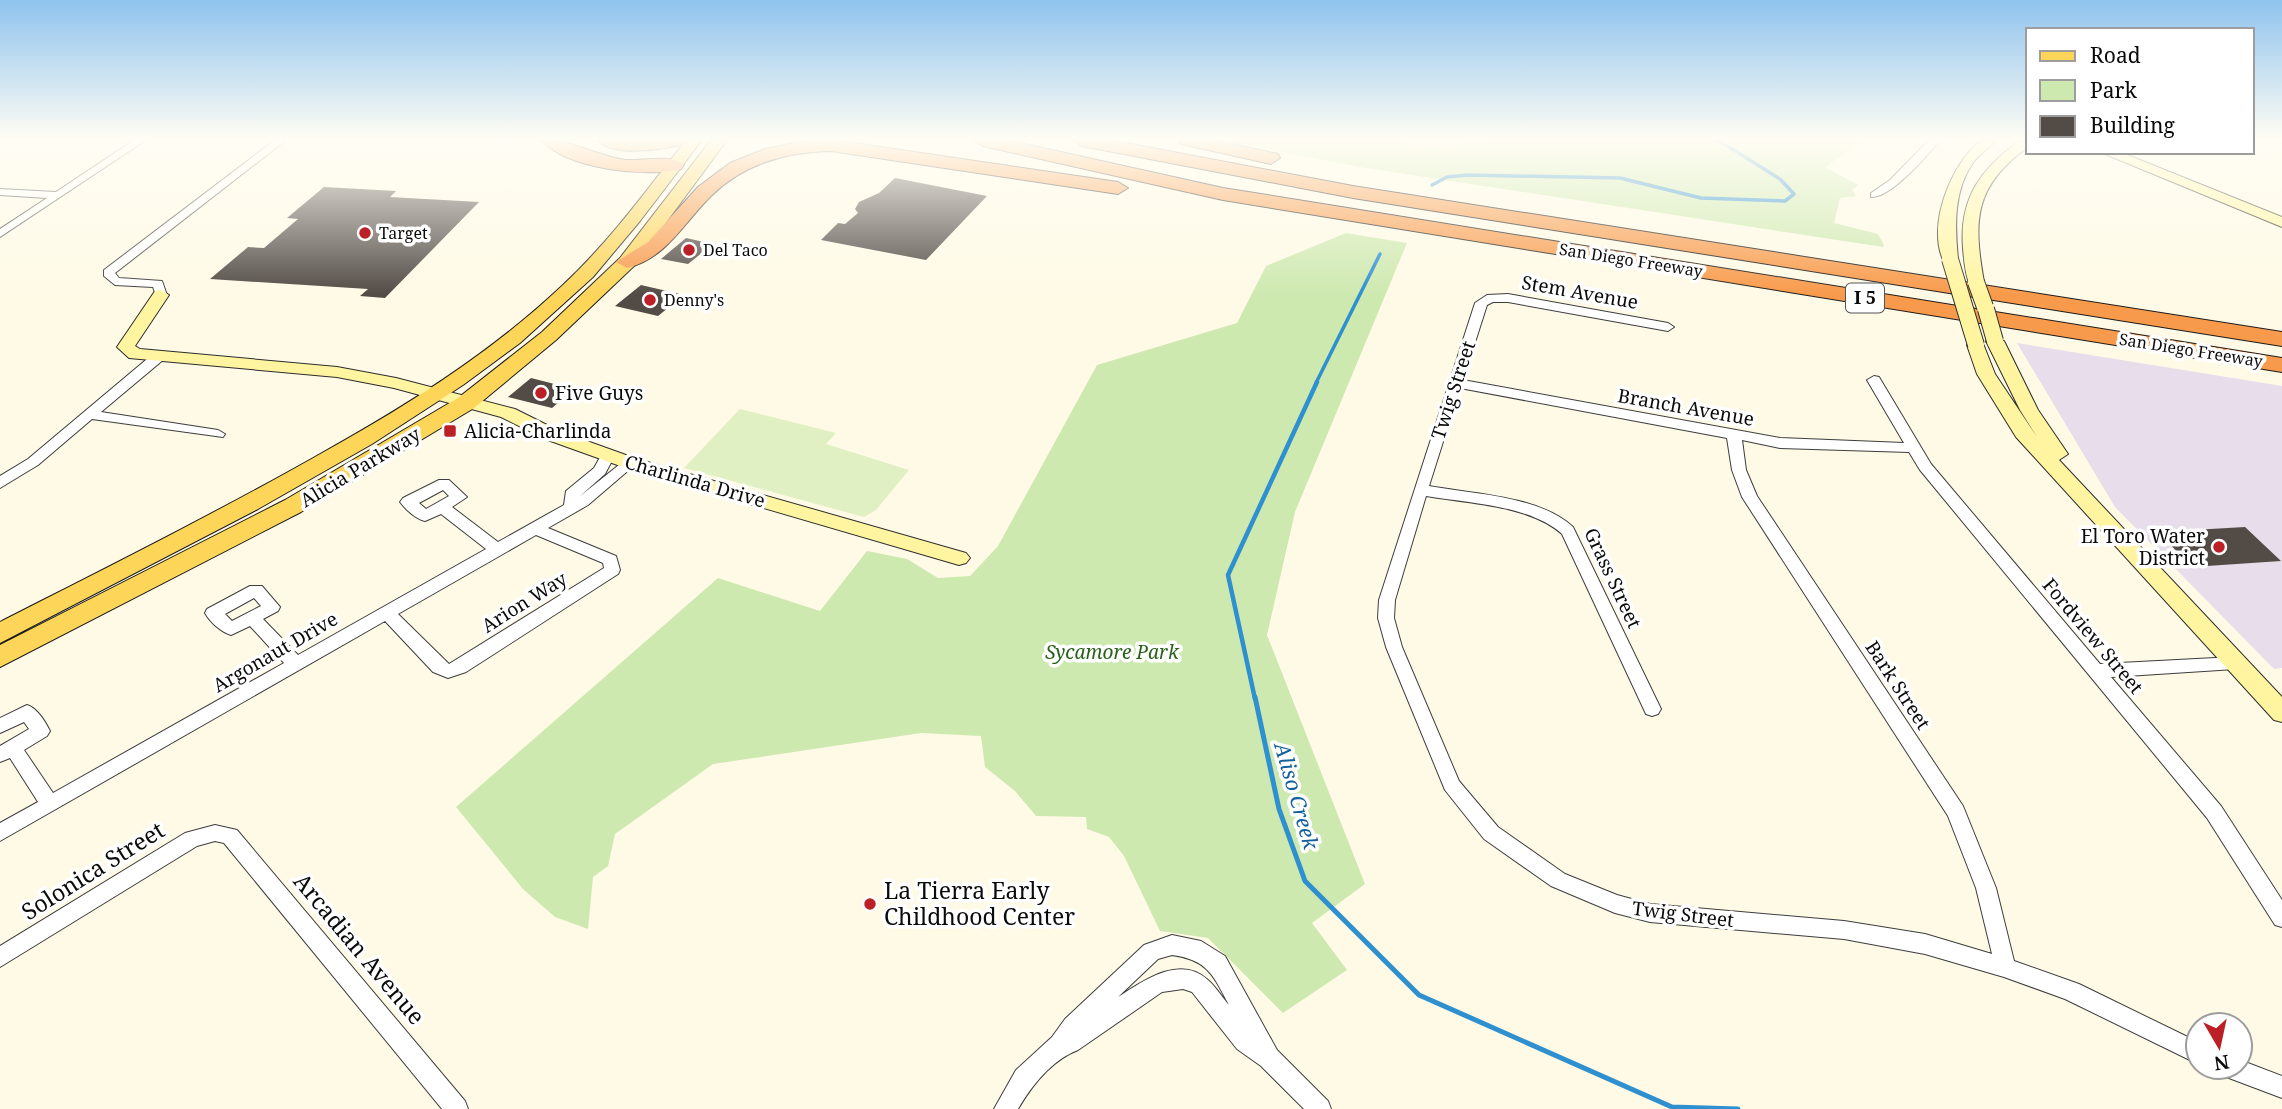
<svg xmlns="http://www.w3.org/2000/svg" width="2282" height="1109" viewBox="0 0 2282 1109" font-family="'Noto Serif',serif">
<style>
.industrial{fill:#e8ddea}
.green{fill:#cee9b0}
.pitch{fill:#e0f0c2}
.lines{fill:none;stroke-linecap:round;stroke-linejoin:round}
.stream-far2{stroke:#2f90d0;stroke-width:3.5}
.stream-far1{stroke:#2f90d0;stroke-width:4.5}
.stream{stroke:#2f90d0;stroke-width:5}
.building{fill:#524b46}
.street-casing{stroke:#3d3d3d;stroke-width:2}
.secondary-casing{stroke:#2c2c2c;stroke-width:2}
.primary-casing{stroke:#1b1b1b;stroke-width:2}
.highway-casing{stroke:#1b1b1b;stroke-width:2}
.street{fill:#fff;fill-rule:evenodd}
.secondary{fill:#fff5a1;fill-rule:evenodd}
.primary{fill:#fcd559;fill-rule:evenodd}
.highway{fill:#f89a4b;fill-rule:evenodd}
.secondary-bridge-casing{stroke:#2c2c2c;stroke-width:18;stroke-linecap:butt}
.secondary-bridge{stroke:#fff5a1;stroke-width:16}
.poi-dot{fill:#bb2027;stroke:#fff;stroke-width:2.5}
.labels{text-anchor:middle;stroke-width:7;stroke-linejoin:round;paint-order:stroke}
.far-poi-label{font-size:16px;fill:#0a0a0a;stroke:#fff;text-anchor:start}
.far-street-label{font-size:16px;fill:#0a0a0a;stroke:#fff}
.shield{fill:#fff;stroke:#545454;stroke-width:2}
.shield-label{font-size:18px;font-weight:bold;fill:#0a0a0a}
.street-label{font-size:19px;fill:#0a0a0a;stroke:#fff}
.poi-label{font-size:19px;fill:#0a0a0a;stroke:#fff;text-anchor:start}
.park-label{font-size:19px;font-style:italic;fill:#29611a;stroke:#fff}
.water-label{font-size:21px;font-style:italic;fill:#12609c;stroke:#fff}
.near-street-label{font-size:23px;fill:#0a0a0a;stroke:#fff}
.near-poi-label{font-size:23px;fill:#0a0a0a;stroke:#fff;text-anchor:start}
</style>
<rect width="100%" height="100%" fill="#fffae6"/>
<path class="industrial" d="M2017,343L2282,386V668L2274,669L2115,507Z"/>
<path class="green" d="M1220,140H1378L1404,141L1413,147L1430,149L1493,140H1865L1825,167L1858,185L1852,190L1856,196L1840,198L1834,223L1878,234L1884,245L1883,247L1360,167Z
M1346,233L1407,243L1295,512L1267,635L1365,884L1312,923L1347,970L1283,1013L1208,938L1160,931L1124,856L1109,837L1087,829L1086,817L1036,816L1015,791L985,767L981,736L921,733L713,764L615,834L608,866L593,877L588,929L555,917L523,889L456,807L718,578L820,611L867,551L907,559L938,578L970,576L998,546L1097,365L1237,323L1266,266Z"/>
<path class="pitch" d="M740,409L836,433L826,444L909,470L876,510L864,517L684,468Z"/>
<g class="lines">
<path class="stream-far2" d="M1432,185L1447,177L1468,175L1620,178L1701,198L1785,201L1794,194L1780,179L1718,140
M1316,383L1380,254"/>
<path class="stream-far1" d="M1255,699L1228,575L1317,382"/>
<path class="stream" d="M1255,697L1279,809L1305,881L1419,995L1672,1107L1738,1109"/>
</g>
<path class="building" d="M895,178L987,196L926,260L821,240L838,223L845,224L858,213L855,209L859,202L879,193Z
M324,187L396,191L390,197L479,202L385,298L360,296L368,289L210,279L248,247L264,248L298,219L287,218Z
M686,238L713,244L688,264L661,259Z
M641,285L684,295L658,316L615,306Z
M531,378L574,389L552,408L508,397Z
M2245,527L2281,561L2192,567L2158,532Z"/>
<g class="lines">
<g class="street-casing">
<path id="street" d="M134,140H146L0,237V229L47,198L0,195V189L56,192Z
M275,140H286L115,273L119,278L162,281L167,295L165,298H157L153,287L115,285L104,276V270Z
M1929,140H1940C1928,155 1890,199 1871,197V193L1890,180Z
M1508,294L1668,323L1674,327L1668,331L1508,302H1493L1487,305L1463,380L1780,438L1904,443L1867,380L1874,376L1879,377L1931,464L2100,664L2235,657L2241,658L2244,663L2241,668L2235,669L2111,677L2221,806L2282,900V927L2275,925L2207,818L1920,470L1909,452L1780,448L1742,440L1746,470L1757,496L1963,806L1996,888L2014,961L2079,984L2198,1042V1064L2065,999L2004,977L1925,954L1844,939L1650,922L1615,913L1551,886L1484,839L1445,790L1386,647L1378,618L1379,600L1475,303L1487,295ZM1460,388L1727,438L1732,470L1742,497L1948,816L1976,888L1992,954L1925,934L1844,921L1650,904L1617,895L1565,874L1498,827L1459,781L1402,647L1394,618L1395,600L1426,496C1467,503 1530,505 1562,534L1646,714L1652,716L1658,714L1661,709L1573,527C1540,496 1473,494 1429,486Z
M158,353L163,354V360L101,412L218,430L225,434L223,437L92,419L38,465L0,488V476L28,459L153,354Z
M608,450L615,455L605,474L579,497L625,460H635L637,463L588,505L548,528L616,556L620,570L618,574L466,672L448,678L433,672L385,621L0,841V823L38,802L10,758L0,762V746L29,729L24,722L0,733V718L27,705C37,708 45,721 50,731L47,736L24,750L53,793L284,663L250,626L231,635C221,632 210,622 205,613L207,609L250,586H262L280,607L278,611L263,619L298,655L486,549L441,514L425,521C416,519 406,510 400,502L403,498L439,480H449L467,497L452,507L498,542L564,505L566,491L594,468L603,452ZM443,490L449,496L426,509L419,503ZM536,535L603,563L604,568L449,664L398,614ZM254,598L261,606L232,621L225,614Z
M215,825L237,830L465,1101L468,1109H442L224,843L215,841L197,846L0,967V946L185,833Z
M1172,935L1201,941L1225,956L1277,1050L1328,1101L1331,1109H1304L1261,1066L1237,1049L1192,992L1183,989L1162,992L1078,1050C1052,1060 1032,1085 1018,1109H994L1016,1070L1052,1037L1065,1019L1144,945ZM1172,955C1208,960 1213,975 1229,1005C1222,997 1216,987 1208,980C1180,954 1143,981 1118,997L1158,959Z
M2240,1060L2282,1076V1098L2221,1075L2218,1067H2240Z"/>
</g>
<g class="secondary-casing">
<path id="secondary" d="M1981,140H1996C1989,148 1979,154 1973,163C1953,191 1955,227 1958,259L1956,262H1944C1926,226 1951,164 1981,140Z
M2021,140H2028V147C1974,186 1973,220 1984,282L1982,285H1970C1965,275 1964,260 1963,248C1959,198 1981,168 2021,140Z
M2100,152H2120L2282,217V227Z
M161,290L169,295L135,346L140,349L337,367L396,378L515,409L559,431L637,459L966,553L970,558L966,563L959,565L623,467L545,439L501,417L394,388L337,377L129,358L117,347L155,291Z
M1995,336L2004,341L2038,410L2068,454L2059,460L2282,697V722L2274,720L2016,437L1977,374L1967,345L1976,340L1982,341L1995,374L2037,437L2020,410L1986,341Z"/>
</g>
<g class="primary-casing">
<path id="primary" d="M686,140H702L640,221L593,277L520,343L463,385L372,444L258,509L0,643V622C106,568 212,515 315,457C403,408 489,355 563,285C609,242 647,190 686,140Z
M711,140H727L634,266L556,340L474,408L301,512L0,667V645L285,500L458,398L542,332L620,258Z"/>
</g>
<g class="highway-casing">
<path id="highway" d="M542,140C571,139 596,156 626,160C640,161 675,154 684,165L681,169C647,178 565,169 542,140Z
M598,140H688L686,144C664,149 614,158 598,140Z
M810,140H833L1118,182L1128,188L1118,194L831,151C786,152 745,163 712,195C684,222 667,258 627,268L616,262L648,242L698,187L730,163L765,149Z
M974,140H1007L1223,188L2282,358V372L1223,200L983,146Z
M1073,140H1110L1353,186L2282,332V346L1353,198L1082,146Z
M1179,140H1213L1278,154L1280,158L1271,164L1181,144Z"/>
</g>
<use href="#street" class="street"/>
<use href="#secondary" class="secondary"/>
<use href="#primary" class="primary"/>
<use href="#highway" class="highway"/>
<g class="secondary-bridge-casing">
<path id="secondary-bridge" d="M1950,259L1976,345
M1976,282L1985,307
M1986,309L1995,341"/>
</g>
<use href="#secondary-bridge" class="secondary-bridge"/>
</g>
<linearGradient id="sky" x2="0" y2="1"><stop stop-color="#8fc3ee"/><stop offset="0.47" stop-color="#fffdf4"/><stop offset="1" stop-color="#fffdf4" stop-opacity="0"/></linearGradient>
<rect width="2282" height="295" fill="url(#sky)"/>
<g class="poi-dot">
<circle cx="365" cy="233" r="7"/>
<circle cx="689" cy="250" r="7"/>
<circle cx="650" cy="300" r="7"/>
<circle cx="541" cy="393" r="7"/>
<rect x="443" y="424" width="14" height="14" rx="3.5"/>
<circle cx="2219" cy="547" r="7"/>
<circle cx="870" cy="904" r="7"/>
</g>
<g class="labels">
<g class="far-poi-label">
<text x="379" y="239">Target</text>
<text x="703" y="256">Del Taco</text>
<text x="664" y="306">Denny's</text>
</g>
<g class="far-street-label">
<text transform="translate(1631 260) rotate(9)" y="6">San Diego Freeway</text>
<text transform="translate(2191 350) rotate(9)" y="6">San Diego Freeway</text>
</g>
<rect class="shield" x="1846" y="283.5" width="38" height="29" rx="5"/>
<g class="shield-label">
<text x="1865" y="304">I 5</text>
</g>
<g class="street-label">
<text transform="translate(1580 292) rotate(10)" y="7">Stem Avenue</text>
<text transform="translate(1453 390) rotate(-72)" y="7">Twig Street</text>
<text transform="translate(1686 407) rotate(10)" y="7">Branch Avenue</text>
<text transform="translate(360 467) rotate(-31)" y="7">Alicia Parkway</text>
<text transform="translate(695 481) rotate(16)" y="7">Charlinda Drive</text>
<text transform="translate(1613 578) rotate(65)" y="7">Grass Street</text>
<text transform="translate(524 602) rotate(-32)" y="7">Arion Way</text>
<text transform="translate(2093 636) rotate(50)" y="7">Fordview Street</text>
<text transform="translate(275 652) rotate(-30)" y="7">Argonaut Drive</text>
<text transform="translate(1898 685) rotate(57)" y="7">Bark Street</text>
<text transform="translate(1683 914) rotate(7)" y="7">Twig Street</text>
</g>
<g class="poi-label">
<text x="555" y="400">Five Guys</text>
<text x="464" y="438">Alicia-Charlinda</text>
<text x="2205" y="543" text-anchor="end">El Toro Water<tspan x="2205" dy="22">District</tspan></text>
</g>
<g class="park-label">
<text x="1112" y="659">Sycamore Park</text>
</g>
<g class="water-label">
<text transform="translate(1296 796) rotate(74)" y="7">Aliso Creek</text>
</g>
<g class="near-street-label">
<text transform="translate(93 871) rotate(-32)" y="8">Solonica Street</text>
<text transform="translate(359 949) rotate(50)" y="8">Arcadian Avenue</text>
</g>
<g class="near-poi-label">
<text x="884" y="899">La Tierra Early<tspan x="884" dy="26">Childhood Center</tspan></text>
</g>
</g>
<rect x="2026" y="28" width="228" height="126" fill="#ffffff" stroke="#9d9d9d" stroke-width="2"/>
<rect x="2040" y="51" width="35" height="10" fill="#fcd559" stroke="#9d9d9d" stroke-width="2"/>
<text x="2090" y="63" font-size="21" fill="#0a0a0a">Road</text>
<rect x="2040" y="80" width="35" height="21" fill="#cee9b0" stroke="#9d9d9d" stroke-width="2"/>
<text x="2090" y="98" font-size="21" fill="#0a0a0a">Park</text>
<rect x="2040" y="116" width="35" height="21" fill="#524b46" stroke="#9d9d9d" stroke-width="2"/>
<text x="2090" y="133" font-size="21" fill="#0a0a0a">Building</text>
<g transform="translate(2219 1046) rotate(171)"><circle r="33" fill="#ffffff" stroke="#9d9d9d" stroke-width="2"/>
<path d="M0-5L12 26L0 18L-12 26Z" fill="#bb2027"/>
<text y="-10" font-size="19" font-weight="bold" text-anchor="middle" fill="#0a0a0a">N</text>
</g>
</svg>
